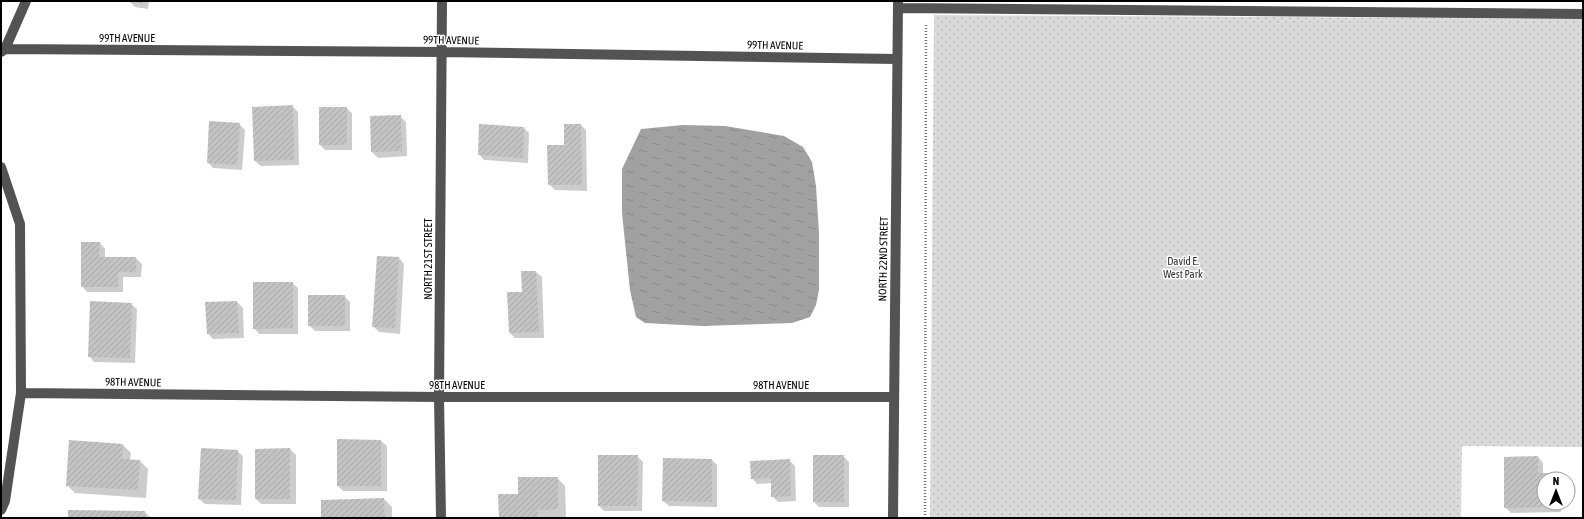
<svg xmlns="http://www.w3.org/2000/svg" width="1584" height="519" viewBox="0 0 1584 519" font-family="'Asap Condensed',sans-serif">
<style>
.park{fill:url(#park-dots)}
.water{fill:url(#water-ripples)}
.shadow{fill:#0003}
.building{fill:url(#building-hatch)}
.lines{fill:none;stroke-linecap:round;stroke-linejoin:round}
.path{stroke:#757575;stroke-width:2.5;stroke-dasharray:1 2;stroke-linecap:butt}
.minor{stroke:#535353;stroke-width:10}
.labels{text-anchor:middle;stroke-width:3;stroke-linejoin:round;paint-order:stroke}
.street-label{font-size:11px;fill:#000;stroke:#fff}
.park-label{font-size:11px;fill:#313131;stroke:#fff}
</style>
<defs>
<pattern id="park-dots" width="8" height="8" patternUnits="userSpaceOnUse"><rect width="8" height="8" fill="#dadada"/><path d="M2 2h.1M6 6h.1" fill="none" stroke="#b9b9b9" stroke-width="1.8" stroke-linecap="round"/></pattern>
<pattern id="water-ripples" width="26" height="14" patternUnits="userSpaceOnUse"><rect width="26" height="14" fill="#a1a1a1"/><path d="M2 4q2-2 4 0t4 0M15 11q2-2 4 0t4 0" fill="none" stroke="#898989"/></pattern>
<pattern id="building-hatch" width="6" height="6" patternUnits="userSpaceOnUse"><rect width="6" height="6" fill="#c3c3c3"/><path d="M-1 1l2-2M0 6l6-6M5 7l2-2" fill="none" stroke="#a6a6a6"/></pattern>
</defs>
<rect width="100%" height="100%" fill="#fff"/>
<path class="park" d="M934,15L1583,19V447L1462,446L1461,518H930Z"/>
<path class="water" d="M683,125L725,126L784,136L803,147L812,162L816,186L819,233V290L816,305L810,317L792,323L702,326L645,323L636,317L630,290L622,213V169L641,129Z"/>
<path class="shadow" d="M129,1H149L148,9L135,7Z
M292,106L298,112L299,165L261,166L255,161Z
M346,108L352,113V150H325L320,145Z
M400,116L406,122L407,156L378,158L372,152L371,117Z
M239,124L245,130L242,170L213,168L208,162Z
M581,125L586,130L587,191L555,190L549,184L565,146Z
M524,128L529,133L528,163L484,160L479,154Z
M100,243L105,249V258H136L142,264L141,277H123V292H87L82,286Z
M399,258L404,264L400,334L379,332L373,326Z
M522,272H536L542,277L544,338H515L510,333L523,293Z
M292,283L298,288V334H259L254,328Z
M344,296L350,302V331H315L309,325Z
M237,302L243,308L244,338L213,339L208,334Z
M131,304L137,309L135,363L94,362L89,356Z
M381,441L387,446V491H343L338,486Z
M123,445L131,453L130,460L140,461L148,469L146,498L75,493L67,485Z
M290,449L296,455V504H261L256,499V450Z
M237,451L243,456L241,505L205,504L199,499Z
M637,456L643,462L642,511H604L599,506Z
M843,456L849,462V507H819L814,502Z
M1538,457L1543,463V474H1555L1560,479H1544V503H1561V512L1511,513L1505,507Z
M712,460L717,465V507L669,506L663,501Z
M789,460L795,466L796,501L778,502L772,496V483L757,484L752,478Z
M557,478L565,486L566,517L500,518L519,495Z
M384,499L392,507V518H322Z
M69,511L145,512L151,518H69Z"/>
<path class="building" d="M130,1H143V4Z
M293,105L294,160L254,161L252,107Z
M319,107H347V145H319Z
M401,115L402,151L371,152L370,116Z
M209,121L240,123L237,165L207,163Z
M479,124L524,127L523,158L478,155Z
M564,124H581L582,185H548L547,145H564Z
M81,242H100L99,257H136V272H118V287H81Z
M377,256L399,257L395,328L372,327Z
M521,271H536L539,332L509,333L507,292H522Z
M253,282H293V328L253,329Z
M308,295H345V326H308Z
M90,301L132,303L130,358L88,357Z
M237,301L239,333L207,334L205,302Z
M337,439L381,440V486H337Z
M69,440L123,444L122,459L140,460L138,490L66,486Z
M201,448L238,450L236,500L198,499Z
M290,448V499H255V449Z
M598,455H638L637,506H598Z
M813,455H844V502H813Z
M1538,456V473H1555V479H1544V503H1556V507L1504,508V457Z
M663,458L712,459V502L662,501Z
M790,459L791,496L771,497V478L751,479L750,461Z
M518,477H558V509L538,510V518H499L498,494H518Z
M384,498L385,518H321V500Z
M68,510L145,511V518H68Z"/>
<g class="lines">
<path class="path" d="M925,518L926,25"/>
<path class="minor" d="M898,8L1583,14
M5,49L442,52L897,59
M1,52L5,49L26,1
M1,167L20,224L21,393L5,501L1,510
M21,393L439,397H893
M441,518L439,397L442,1
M893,518L898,2"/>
</g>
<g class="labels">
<g class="street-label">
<text x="127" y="42">99TH AVENUE</text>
<text transform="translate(451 40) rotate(1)" y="4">99TH AVENUE</text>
<text transform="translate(775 45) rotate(1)" y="4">99TH AVENUE</text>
<text transform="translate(428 259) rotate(-90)" y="4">NORTH 21ST STREET</text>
<text transform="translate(883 259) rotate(-89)" y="4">NORTH 22ND STREET</text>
<text transform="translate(133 382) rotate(1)" y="4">98TH AVENUE</text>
<text x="457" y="389">98TH AVENUE</text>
<text x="781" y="389">98TH AVENUE</text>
</g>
<g class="park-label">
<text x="1183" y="265">David E.<tspan x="1183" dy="13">West Park</tspan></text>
</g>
</g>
<rect width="1584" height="519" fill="none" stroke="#000000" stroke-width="4"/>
<g transform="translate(1556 491)"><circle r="19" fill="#ffffff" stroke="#999999"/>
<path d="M0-3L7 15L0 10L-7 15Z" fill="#000000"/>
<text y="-6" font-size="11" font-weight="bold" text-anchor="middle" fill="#000000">N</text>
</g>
</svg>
